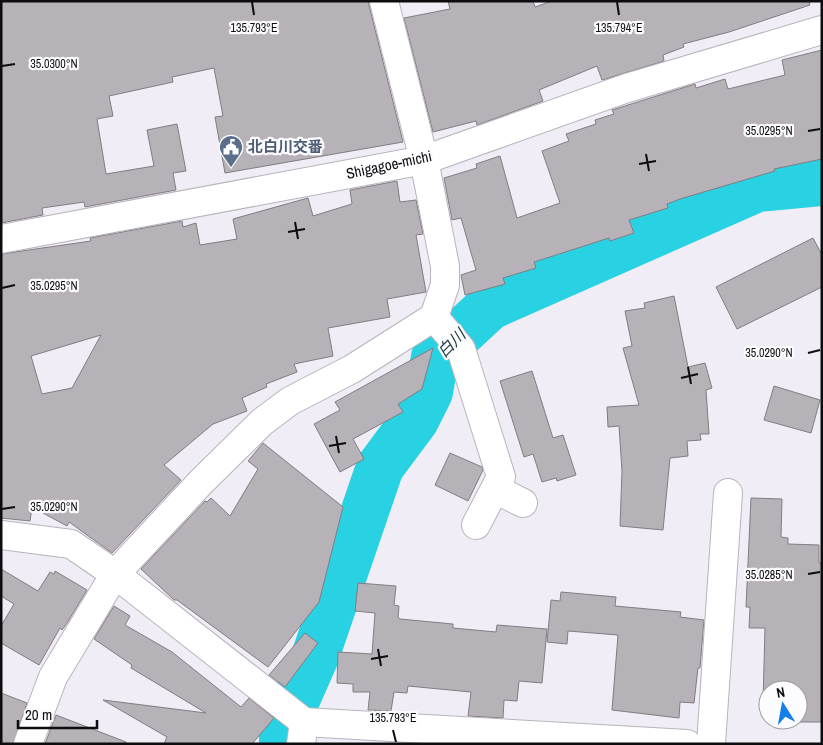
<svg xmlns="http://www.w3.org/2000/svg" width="823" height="745" viewBox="0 0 823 745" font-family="'Archivo Narrow','Noto Sans JP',sans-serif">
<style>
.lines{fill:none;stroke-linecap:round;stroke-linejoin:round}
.river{stroke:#29d2e2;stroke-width:48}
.building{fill:#b7b1b8;stroke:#827c83;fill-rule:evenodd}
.minor-casing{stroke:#b6b4bc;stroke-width:30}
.minor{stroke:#fff;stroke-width:28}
.ticks{fill:none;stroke:#0d0c0f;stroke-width:2}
.labels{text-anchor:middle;stroke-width:4.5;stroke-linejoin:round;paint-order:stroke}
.service-label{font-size:15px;font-weight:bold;fill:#4e5e75;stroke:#fcfcfe;text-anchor:start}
.street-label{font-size:15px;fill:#0d0c0f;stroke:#fcfcfe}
.water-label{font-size:16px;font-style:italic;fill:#1e373a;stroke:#fcfcfe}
.ticks-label{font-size:12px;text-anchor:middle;fill:#0d0c0f;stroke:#fcfcfe;stroke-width:4.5;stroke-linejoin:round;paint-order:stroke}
</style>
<rect width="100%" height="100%" fill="#f0edf6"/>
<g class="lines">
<path class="river" d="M283,744V729L316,654L380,467L415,420L429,392L435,357L490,306L757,188L822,182"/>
</g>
<path class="building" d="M1,1H368L403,142L225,173L215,117L223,116L214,68L172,77L173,82L109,96L113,116L97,119L106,174L154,166L147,130L177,124L186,171L173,173L176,190L85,207L84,202L42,208L43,215L1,223Z
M448,1H533L535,7L552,1H809L810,5L729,32L683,44L684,47L663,55L664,61L602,80L597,66L539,90L543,101L477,125L476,121L433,132L404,18L450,9Z
M822,50V159L774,169L775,171L680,199L667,204L668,208L629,220L634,233L610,241L609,238L534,262L536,268L503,278L505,284L465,295L461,275L476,270L461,218L452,220L444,178L477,168L476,164L500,156L517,218L560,203L542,151L569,141L566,134L596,124L595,120L614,114L612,110L695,84L696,88L725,79L728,89L785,75L782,60Z
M397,181L400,202L416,200L423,234L416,235L426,292L387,299L390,317L328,328L333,356L294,364L297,372L266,384L267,387L242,398L247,411L213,424L164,465L181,480L112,553L69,522L67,526L32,507L30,521L1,518V254L91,241L90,238L182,221L183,227L196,223L200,245L237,239L233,219L308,198L313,216L352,204L350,190ZM101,335L72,388L42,394L31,356Z
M813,238L822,255V287L737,329L716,287Z
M674,296L688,367L705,363L712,388L706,390L709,434H700L701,440L687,441L688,456L670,458L663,530L620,526L622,471L619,426L608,427L607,407L639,405L623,348L632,346L625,311L645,308L644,303Z
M433,348L422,389L398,404L403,412L353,439L364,459L340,472L314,424L340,410L335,402Z
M532,371L553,438L563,435L576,475L557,481L556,478L542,482L533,454L524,457L500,381Z
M774,386L820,400L811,433L764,420Z
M263,443L343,507L319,602L268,667L177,600H174L141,569L205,501L207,502L211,498L230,516L258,469L248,461Z
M450,453L482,467L483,470L468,501L435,485Z
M751,498L782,499L781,537L788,538V544L819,545V563H822V722H794L798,720V690H768V702H763L765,628H749L750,607H746Z
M1,569L38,591L50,572L54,574L55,571L87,590L67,623L62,630L60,628L39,665L1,643V626L14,604L1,596Z
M358,583L396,586L394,605L399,606L398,617L400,619L453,624V628L496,632L497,625L547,629L542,683L519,681L517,701L504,700L503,718L468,716L471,692L408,686L407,693L394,692L391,711L368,710L370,692H353V684L337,683L338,652L372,654L375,613L355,611Z
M561,592L616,597L615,606L681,612L680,617L704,620L700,668H698L694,703L680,702L679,718L612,710L618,635L568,631L567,644L547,642L551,600L560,601Z
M114,606L130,616L125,625L172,652L241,707L249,698L274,718L252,744H164L167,737L103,700L206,713L131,668L132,665L94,639Z
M305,633L318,643L285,687L269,675Z
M1,693L27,703L13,744H1Z
M56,715L126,742V744H45Z"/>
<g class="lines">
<g class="minor-casing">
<path id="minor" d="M1,239L424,160L627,88L822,30
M434,317L461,349L501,477L476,525
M495,489L523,503
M1,535L71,544L115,574L304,722L301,744
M304,722L687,744
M28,744L53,677L115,574L201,482L262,422L290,401L352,369L434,317L445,285V266L424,160L384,1
M711,744L728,493"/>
</g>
<use href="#minor" class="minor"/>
</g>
<path class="ticks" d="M252,2L254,15M617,2L619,15M2,66L15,64M808,131L820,129M646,154L649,171M639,164L656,161M295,222L298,239M288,232L305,229M2,288L15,285M808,353L820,350M688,367L691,384M681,378L698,374M336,436L339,453M329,446L346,443M2,509L15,507M808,574L820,572M378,649L381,666M371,659L388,656M393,730L396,742"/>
<defs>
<g id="civic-pin" transform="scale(1.25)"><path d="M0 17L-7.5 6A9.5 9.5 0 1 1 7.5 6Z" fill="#5c6f8a" stroke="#fcfcfe"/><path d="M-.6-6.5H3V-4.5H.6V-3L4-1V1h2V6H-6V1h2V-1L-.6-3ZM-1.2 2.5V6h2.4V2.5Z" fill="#fff"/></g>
</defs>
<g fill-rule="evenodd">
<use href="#civic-pin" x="231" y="147"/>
</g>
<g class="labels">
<g class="service-label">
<text x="248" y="152">北白川交番</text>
</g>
<g class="street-label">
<text transform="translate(389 165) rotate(-12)" y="5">Shigagoe-michi</text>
</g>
<g class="water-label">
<text transform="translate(451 343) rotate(-45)" y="6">白川</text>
</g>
</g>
<g class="ticks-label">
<text x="254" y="32">135.793°E</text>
<text x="619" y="32">135.794°E</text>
<text x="54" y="68">35.0300°N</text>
<text x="769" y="135">35.0295°N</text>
<text x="54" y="290">35.0295°N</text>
<text x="769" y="357">35.0290°N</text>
<text x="54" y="511">35.0290°N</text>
<text x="769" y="579">35.0285°N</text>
<text x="393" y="722">135.793°E</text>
</g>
<rect width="823" height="745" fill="none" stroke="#0d0c0f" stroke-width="5"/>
<g transform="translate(783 705) rotate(349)"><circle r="24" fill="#fcfcfe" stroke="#9c9c9e"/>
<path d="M0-4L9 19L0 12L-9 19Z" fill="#157fe7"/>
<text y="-8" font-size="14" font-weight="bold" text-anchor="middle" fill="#0d0c0f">N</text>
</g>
<path d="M18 720v8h79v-8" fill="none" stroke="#0d0c0f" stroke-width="2.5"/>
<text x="25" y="720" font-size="15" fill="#0d0c0f" stroke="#fcfcfe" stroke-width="4" paint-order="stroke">20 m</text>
</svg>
